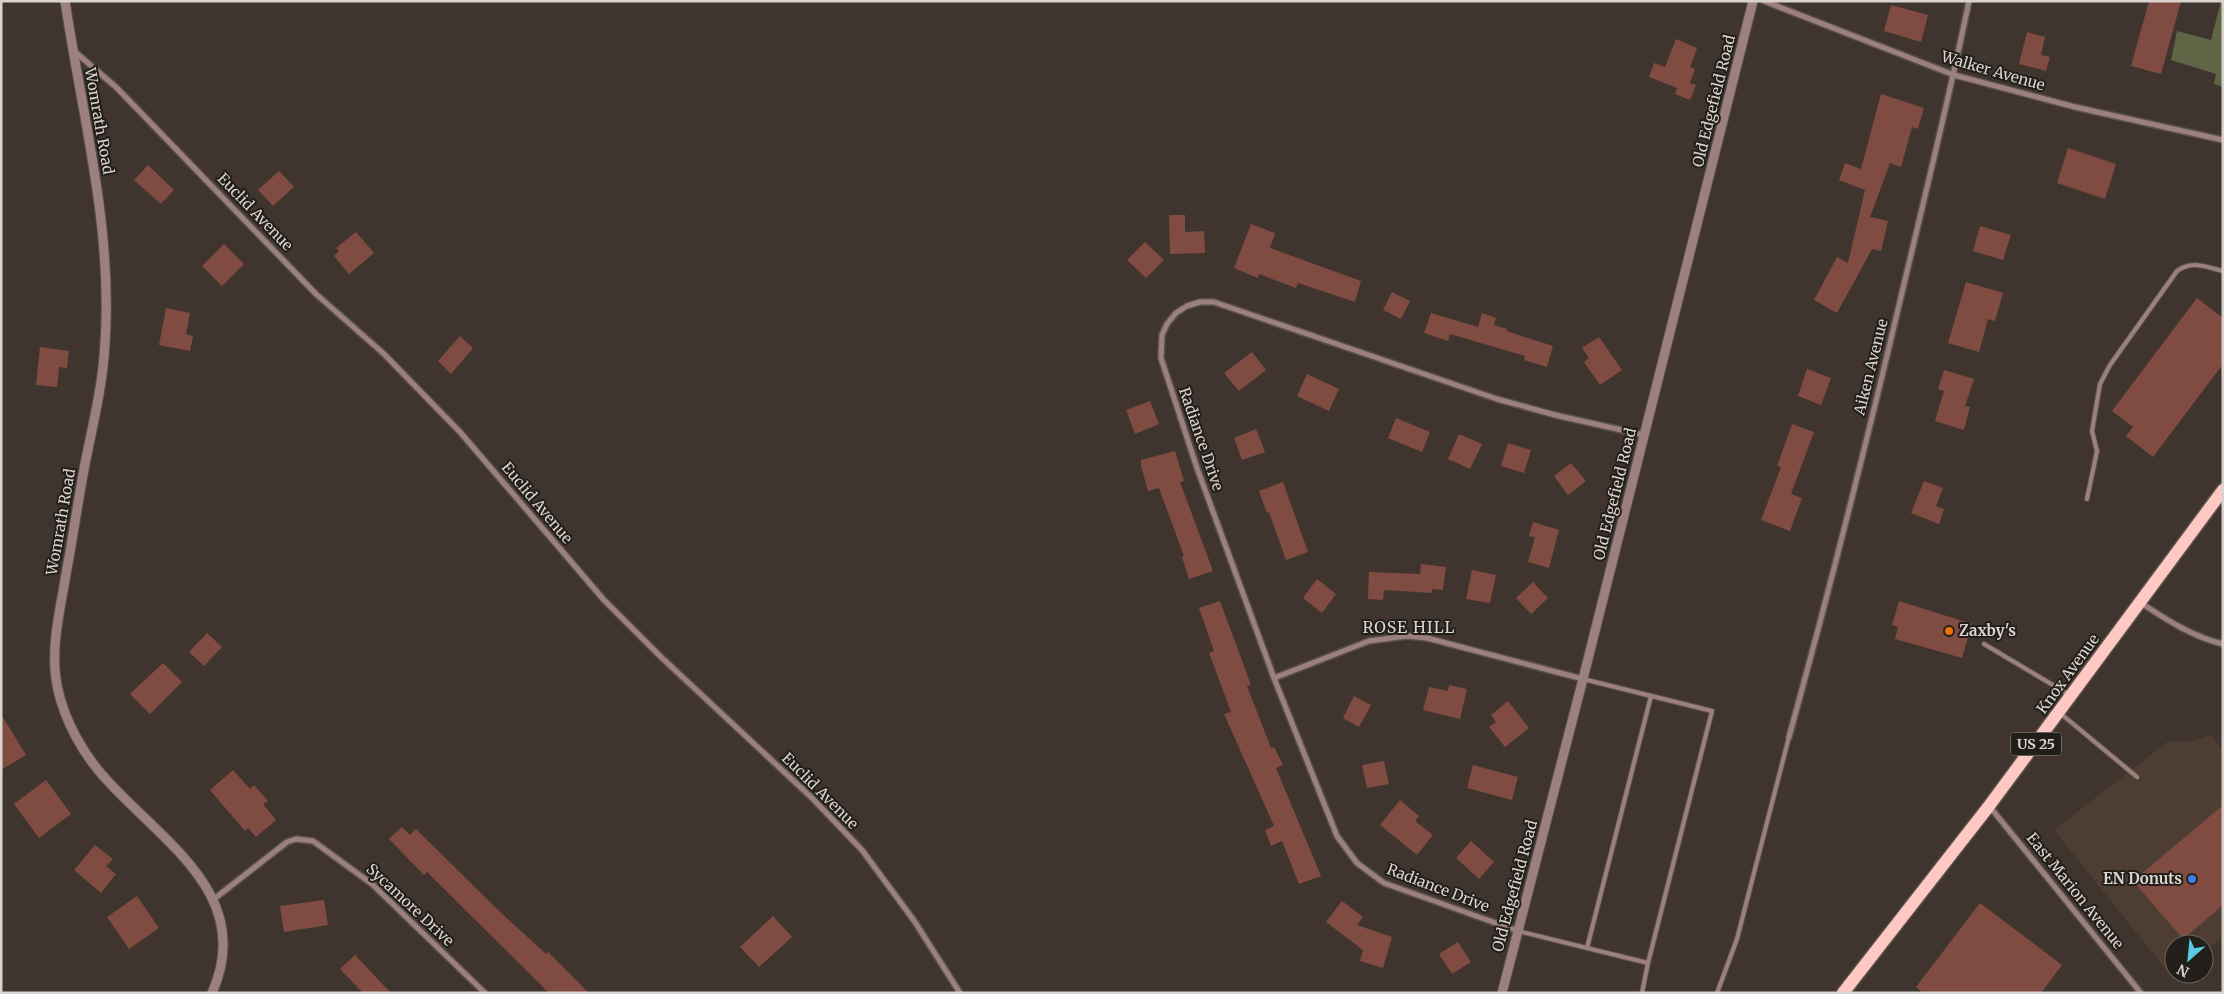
<svg xmlns="http://www.w3.org/2000/svg" width="2224" height="994" viewBox="0 0 2224 994" font-family="Merriweather,serif">
<style>
.built{fill:#4d3d33}
.green{fill:#606645}
.building{fill:#804c41}
.lines{fill:none;stroke-linecap:round;stroke-linejoin:round}
.service-casing{stroke:#5b514b;stroke-width:6}
.minor-casing{stroke:#5b514b;stroke-width:8}
.tertiary-casing{stroke:#5b514b;stroke-width:11}
.primary-casing{stroke:#5b514b;stroke-width:15}
.service{stroke:#9b807e;stroke-width:4}
.minor{stroke:#9b807e;stroke-width:5}
.tertiary{stroke:#9b807e;stroke-width:9}
.primary{stroke:#fec8c3;stroke-width:12}
.food-dot{fill:#e8710a;stroke:#221e1a;stroke-width:2}
.shop-dot{fill:#3f7fe0;stroke:#221e1a;stroke-width:2}
.labels{text-anchor:middle;stroke-width:4;stroke-linejoin:round;paint-order:stroke}
.shield{fill:#221e1a;stroke:#a39d99;stroke-width:1}
.shield-label{font-size:14px;font-weight:bold;fill:#dad3cf}
.street-label{font-size:15px;fill:#dad3cf;stroke:#221e1a}
.poi-label{font-size:15px;font-weight:bold;fill:#dad3cf;stroke:#221e1a;text-anchor:start}
.neighbourhood-label{font-size:16px;letter-spacing:1px;fill:#dad3cf;stroke:#221e1a}
</style>
<rect width="100%" height="100%" fill="#3f352e"/>
<path class="built" d="M2211,735L2223,751V937L2204,951V944H2174V974L2171,976L2054,830L2167,742L2194,741Z"/>
<path class="green" d="M2221,1H2223V87L2214,84L2216,74L2171,60L2177,31L2211,40Z"/>
<path class="building" d="M2149,1H2181L2161,74L2131,66Z
M1891,5L1928,15L1921,42L1884,31Z
M2027,32L2045,37L2041,55L2050,57L2046,71L2019,64Z
M1676,39L1697,48L1690,67L1695,69L1690,83L1696,85L1690,100L1675,94L1677,88L1649,77L1654,63L1665,67Z
M1881,94L1924,108L1918,129L1912,127L1901,167L1890,163L1870,217L1888,221L1881,251L1872,249L1837,313L1814,300L1837,257L1848,263L1865,190L1839,180L1845,163L1861,169Z
M2068,148L2116,164L2105,199L2057,183Z
M148,165L174,190L161,204L134,180Z
M279,171L294,187L273,206L258,190Z
M1169,215H1185V232L1204,231L1205,253L1170,254Z
M1251,224L1275,233L1270,248L1361,281L1355,302L1298,283L1296,288L1259,274L1258,278L1234,268Z
M1980,226L2011,235L2003,260L1973,251Z
M356,232L374,253L349,274L334,256L339,251L336,248Z
M1145,242L1164,260L1146,278L1127,260Z
M224,244L244,264L222,286L202,266Z
M1966,282L2003,293L1995,321L1988,319L1979,352L1948,343Z
M1392,292L1410,301L1401,319L1383,310Z
M2197,298L2223,318V364L2153,457L2126,436L2133,427L2112,411Z
M166,308L190,313L186,334L193,336L190,351L159,345Z
M1431,313L1478,327L1482,313L1496,318L1494,325L1507,329L1506,331L1553,346L1547,367L1524,360L1525,356L1450,334L1448,341L1424,333Z
M460,336L473,348L451,374L438,361Z
M1599,337L1622,370L1600,385L1584,362L1589,358L1582,348Z
M40,347L69,351L67,368L59,367L57,387L36,385Z
M1252,352L1266,370L1239,391L1224,373Z
M1807,369L1831,378L1821,405L1798,396Z
M1944,370L1974,379L1965,406L1970,407L1964,430L1935,421L1944,391L1938,389Z
M1307,374L1339,389L1329,411L1297,396Z
M1150,401L1159,424L1135,434L1126,410Z
M1396,418L1430,432L1422,452L1388,438Z
M1792,424L1814,432L1791,494L1802,498L1790,531L1761,520L1781,467L1777,466Z
M1256,429L1265,452L1242,460L1234,438Z
M1459,434L1482,444L1470,469L1448,459Z
M1508,443L1531,450L1524,473L1501,466Z
M1175,451L1184,481L1180,482L1213,571L1189,579L1182,557L1184,556L1159,488L1148,491L1141,466V460Z
M1571,463L1586,481L1568,495L1554,476Z
M1924,481L1943,488L1936,506L1944,509L1939,524L1911,513Z
M1283,482L1308,552L1286,560L1269,512L1267,513L1259,491Z
M1533,522L1559,530L1549,568L1528,562L1535,537L1529,536Z
M1421,564L1446,567L1443,590L1432,589V593L1384,590L1383,600L1368,599L1369,572L1420,574Z
M1472,570L1496,575L1490,603L1466,599Z
M1317,579L1336,594L1322,613L1303,598Z
M1533,582L1548,598L1531,614L1516,598Z
M1220,601L1251,685L1247,686L1271,748L1274,747L1283,765L1276,768L1321,876L1299,884L1282,841L1271,846L1265,830L1274,826L1224,714L1231,712L1209,653L1214,651L1199,608Z
M1899,601L1972,624L1962,658L1895,639L1898,627L1892,625Z
M207,633L222,647L204,666L189,652Z
M163,663L182,682L150,714L130,694Z
M1449,685L1467,689L1460,719L1423,710L1429,687L1448,691Z
M1354,696L1371,705L1359,727L1343,718Z
M1508,701L1529,728L1505,747L1489,727L1496,722L1491,715Z
M1,714L26,755L1,770Z
M1384,761L1389,784L1367,788L1362,765Z
M1473,765L1518,777L1512,800L1467,788Z
M233,770L250,789L254,785L268,801L263,804L276,820L256,837L248,828L245,831L210,790Z
M46,780L71,814L39,838L14,804Z
M1400,800L1419,816L1415,821L1433,835L1417,855L1380,825Z
M2223,805V905L2183,939L2133,881Z
M402,827L410,835L416,829L498,910L546,954L548,952L589,993H549L427,872L424,875L389,839Z
M1471,841L1494,862L1479,879L1456,858Z
M95,845L113,859L106,866L116,874L101,893L74,870Z
M137,896L159,928L129,949L107,917Z
M324,900L328,925L284,932L280,906Z
M1342,901L1363,917L1357,925L1392,937L1383,968L1360,961L1363,950L1326,922Z
M1980,903L2062,965L2041,993H1923L1916,987Z
M773,916L792,937L759,967L740,947Z
M1458,942L1471,962L1452,974L1439,954Z
M355,955L391,993H363L340,969Z"/>
<g class="lines">
<g class="service-casing">
<path id="service" d="M2087,499L2097,451L2092,431L2100,384L2110,365L2177,271C2193,260 2205,267 2223,271
M1984,644L2068,694
M2060,713L2137,777
M1518,931L1648,963L1712,711L1583,679
M1587,948L1651,696
M1642,993L1648,963
M1717,993L1737,939L1789,737"/>
</g>
<g class="minor-casing">
<path id="minor" d="M1764,1L1954,75L2075,107L2223,140
M74,51L116,87L316,294L384,354L460,432L604,600L661,657L811,797L862,850L915,922L960,993
M2141,603C2167,620 2193,637 2223,644
M1274,678L1369,641L1407,636L1427,638L1583,679
M1789,737C1831,585 1869,433 1905,280C1927,187 1950,94 1969,1
M1990,807L2141,993
M214,899L287,842L296,839L313,841L372,884L485,993
M1518,931L1384,883L1357,863L1337,836L1274,678L1197,468L1161,358L1162,335L1167,324L1176,313L1187,306L1200,302H1214L1497,399L1555,415L1644,435"/>
</g>
<g class="tertiary-casing">
<path id="tertiary" d="M65,1C82,115 113,228 105,343C103,384 93,424 85,464C78,501 73,537 66,574C60,612 49,651 58,690C65,721 83,754 105,778C161,841 256,895 212,993
M1502,993L1583,679L1753,1"/>
</g>
<g class="primary-casing">
<path id="primary" d="M1843,993L1989,806L2223,490"/>
</g>
<use href="#service" class="service"/>
<use href="#minor" class="minor"/>
<use href="#tertiary" class="tertiary"/>
<use href="#primary" class="primary"/>
</g>
<circle class="food-dot" cx="1949" cy="631" r="5"/>
<circle class="shop-dot" cx="2192" cy="879" r="5"/>
<g class="labels">
<rect class="shield" x="2011" y="732.5" width="50" height="23" rx="4"/>
<g class="shield-label">
<text x="2036" y="749">US 25</text>
</g>
<g class="street-label">
<text transform="translate(1993 71) rotate(16)" y="5">Walker Avenue</text>
<text transform="translate(1714 101) rotate(-76)" y="5">Old Edgefield Road</text>
<text transform="translate(99 121) rotate(80)" y="5">Womrath Road</text>
<text transform="translate(255 212) rotate(46)" y="5">Euclid Avenue</text>
<text transform="translate(1871 367) rotate(-76)" y="5">Aiken Avenue</text>
<text transform="translate(1201 439) rotate(71)" y="5">Radiance Drive</text>
<text transform="translate(1615 494) rotate(-76)" y="5">Old Edgefield Road</text>
<text transform="translate(537 503) rotate(50)" y="5">Euclid Avenue</text>
<text transform="translate(61 522) rotate(-80)" y="5">Womrath Road</text>
<text transform="translate(2068 674) rotate(-54)" y="5">Knox Avenue</text>
<text transform="translate(820 791) rotate(45)" y="5">Euclid Avenue</text>
<text transform="translate(1515 886) rotate(-75)" y="5">Old Edgefield Road</text>
<text transform="translate(1438 888) rotate(21)" y="5">Radiance Drive</text>
<text transform="translate(2075 891) rotate(51)" y="5">East Marion Avenue</text>
<text transform="translate(410 905) rotate(43)" y="5">Sycamore Drive</text>
</g>
<g class="poi-label">
<text x="1959" y="636">Zaxby's</text>
<text x="2182" y="884" text-anchor="end">EN Donuts</text>
</g>
<g class="neighbourhood-label">
<text x="1409" y="633">ROSE HILL</text>
</g>
</g>
<rect width="2224" height="994" fill="none" stroke="#dad3cf" stroke-width="5"/>
<g transform="translate(2189 959) rotate(207)"><circle r="24" fill="#221e1a" stroke="#6c6662"/>
<path d="M0-4L9 19L0 12L-9 19Z" fill="#55cae0"/>
<text y="-8" font-size="14" font-weight="bold" text-anchor="middle" fill="#dad3cf">N</text>
</g>
</svg>
